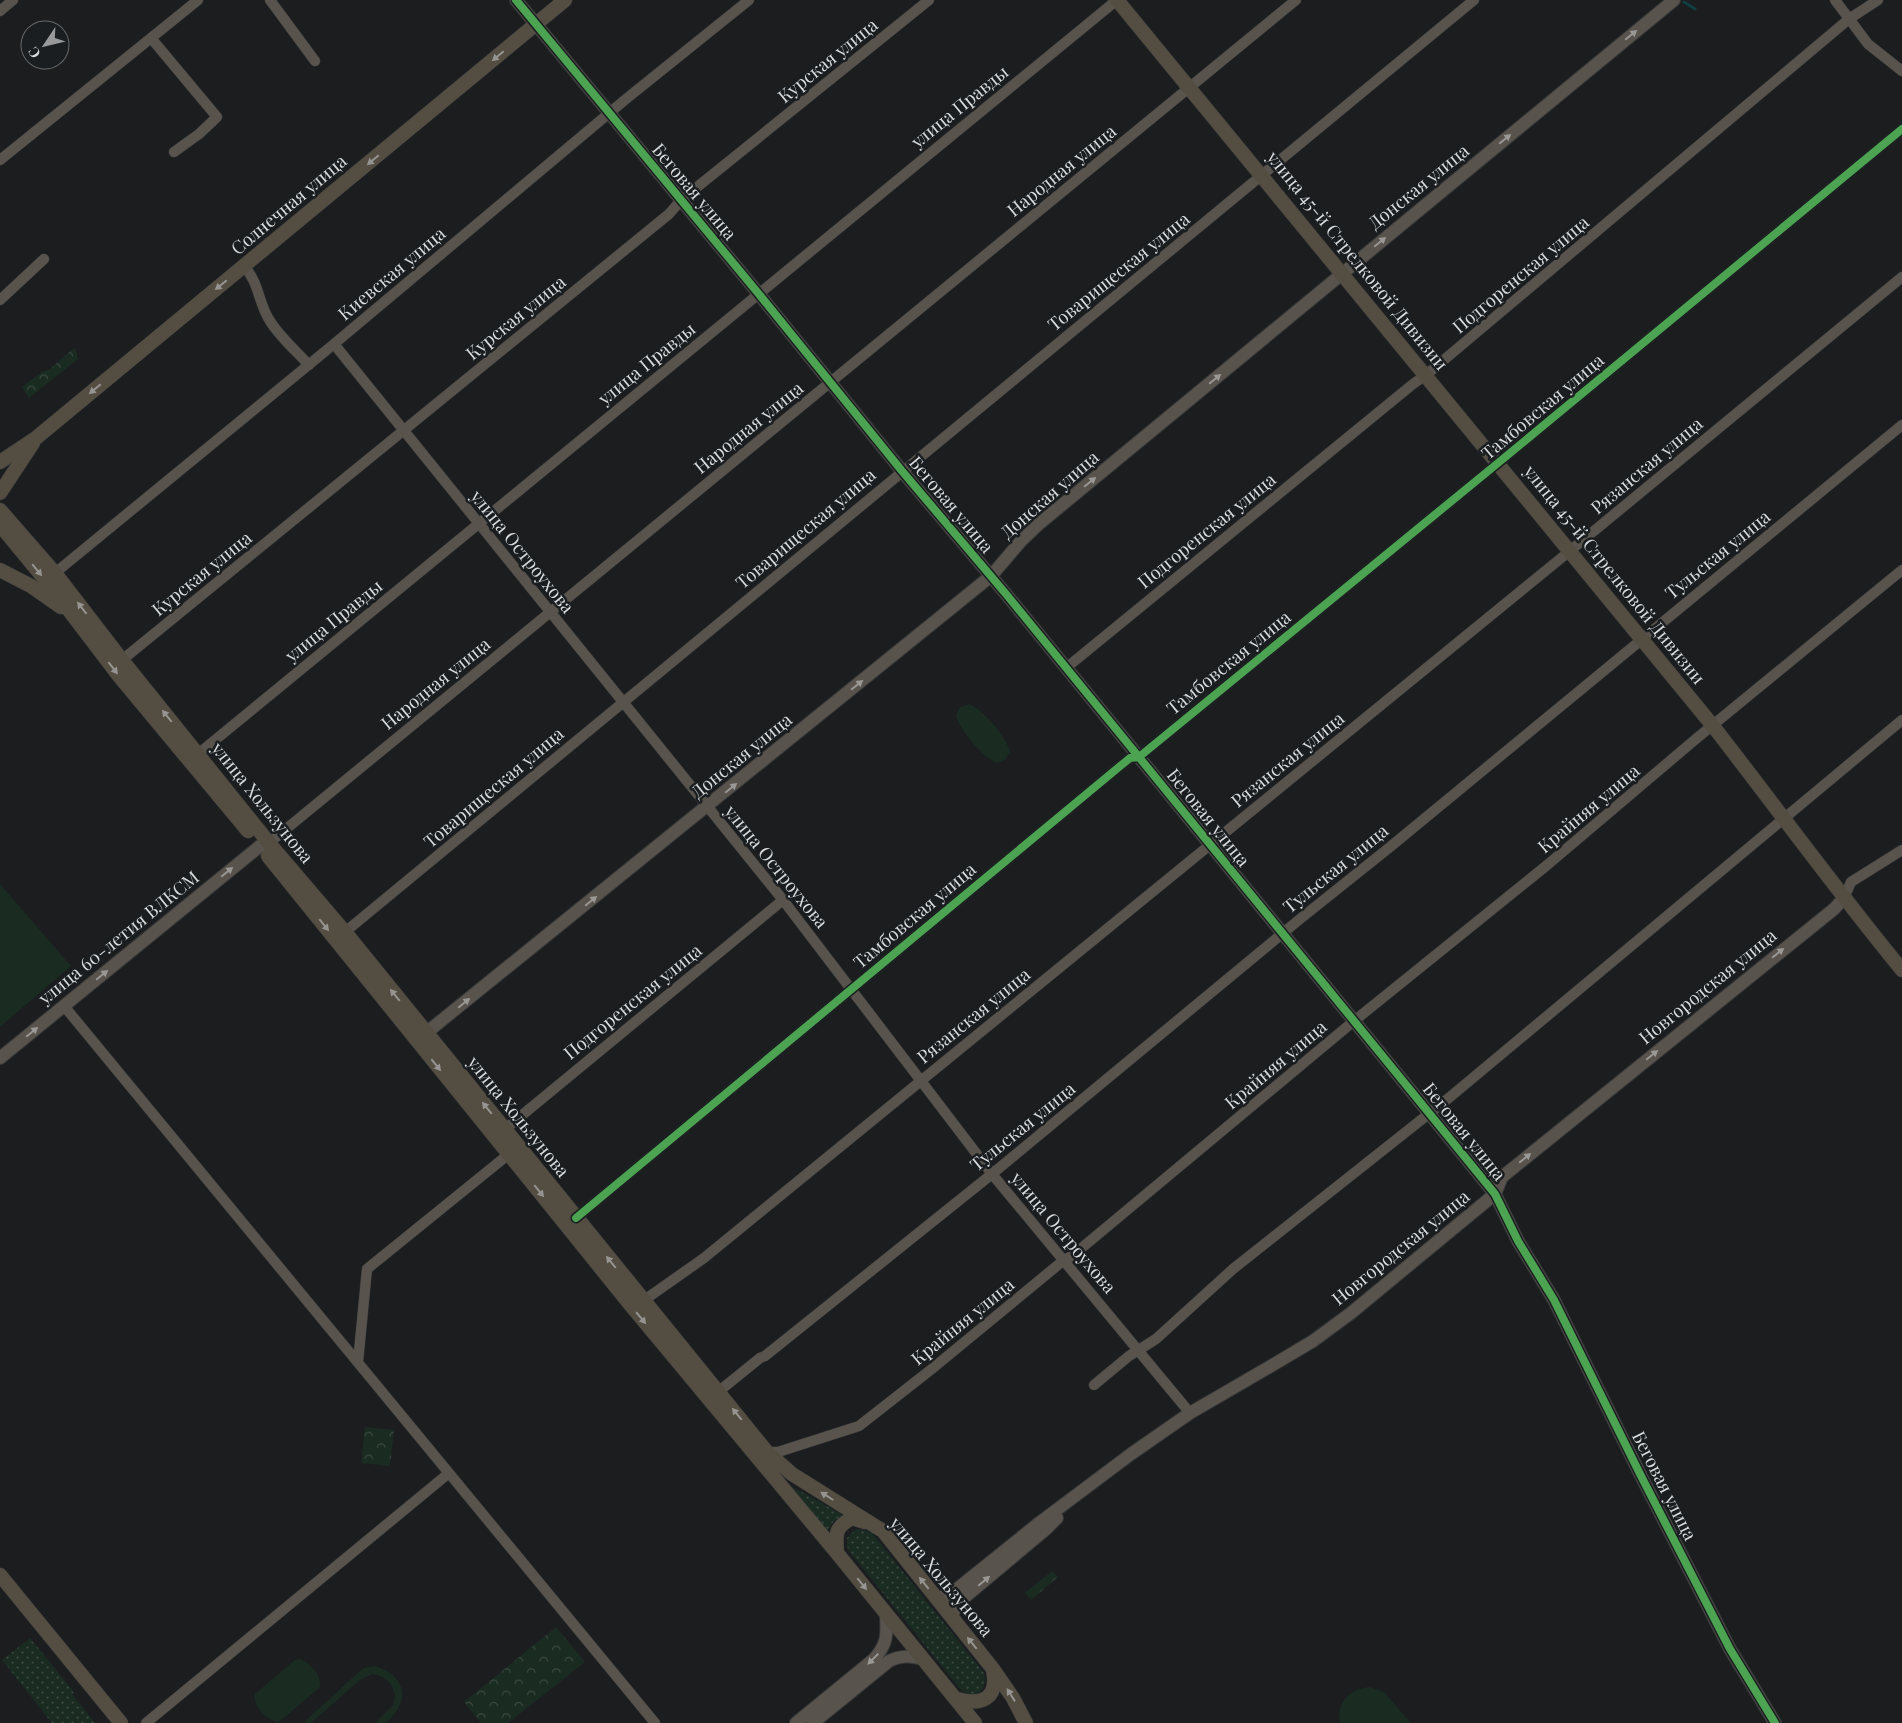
<svg xmlns="http://www.w3.org/2000/svg" width="1902" height="1723" viewBox="0 0 1902 1723" font-family="'Playfair Display',serif">
<style>
.grass{fill:url(#grass-dots)}
.park{fill:url(#park-crowns)}
.pitch{fill:#1a2b22}
.lines{fill:none;stroke-linecap:round;stroke-linejoin:round}
.stream{stroke:#113e41;stroke-width:3}
.minor-casing{stroke:#373839;stroke-width:11}
.tertiary-casing{stroke:#373839;stroke-width:14}
.secondary-casing{stroke:#373839;stroke-width:15}
.minor{stroke:#58534c;stroke-width:10}
.tertiary{stroke:#58534c;stroke-width:12}
.secondary{stroke:#534d42;stroke-width:14}
.cycleway-casing{stroke:#1a1e20;stroke-width:11}
.cycleway{stroke:#4ca352;stroke-width:8}
.oneway{fill:#999895}
.oneway2{fill:#969490}
.labels{text-anchor:middle;stroke-width:5;stroke-linejoin:round;paint-order:stroke}
.street-label{font-size:18px;fill:#dadcde;stroke:#1a1e20}
</style>
<defs>
<pattern id="grass-dots" width="8" height="8" patternUnits="userSpaceOnUse" patternTransform="scale(1.25)"><rect width="8" height="8" fill="#1a2b22"/><path d="M2 2h.1M6 6h.1" fill="none" stroke="#3b4942" stroke-width="1.8" stroke-linecap="round"/></pattern>
<pattern id="park-crowns" width="20" height="18" patternUnits="userSpaceOnUse" patternTransform="scale(1.25)"><rect width="20" height="18" fill="#1a2b22"/><path d="M2 6a3 3 0 1 1 6 0M12 15a3 3 0 1 1 6 0" fill="none" stroke="#3b4942"/></pattern>
</defs>
<rect width="100%" height="100%" fill="#1b1d1f"/>
<path class="grass" d="M789,1485L845,1516C835,1519 831,1523 827,1533Z
M856,1529L864,1530L872,1533L984,1673C989,1688 975,1703 961,1690L849,1551L847,1546V1538Z
M30,1638L74,1692L72,1694L95,1723H52L2,1660Z"/>
<path class="park" d="M75,347L78,359L29,398L22,387L42,372L49,370Z
M365,1427L394,1430L390,1466L361,1463Z
M1052,1571L1058,1577L1031,1600L1025,1593Z
M556,1627L585,1662L508,1723H481L464,1702Z"/>
<path class="pitch" d="M970,704C985,712 1006,736 1010,752L1005,760L996,763C981,755 960,731 956,715L960,707Z
M0,884L71,966L0,1027Z
M299,1659C310,1661 324,1678 319,1688L279,1722C267,1721 253,1707 255,1694L295,1660Z
M376,1666C408,1677 410,1702 386,1723H375L393,1705C399,1689 388,1676 372,1674L360,1680L311,1723H303L361,1670L366,1667Z
M1369,1687L1384,1692L1411,1723H1340C1336,1702 1350,1689 1369,1687Z"/>
<g class="lines">
<path class="stream" d="M1684,2L1695,9"/>
<g class="minor-casing">
<path id="minor" d="M270,0L315,61
M1835,0L1868,44L1902,71
M0,11L13,0
M151,38L217,117L199,134L174,152
M0,160L198,0
M244,266C260,284 258,303 270,321C280,337 296,351 309,365
M0,300L44,259
M334,344L783,900L992,1174L1190,1413
M55,573L334,344L626,99L749,0
M122,660L669,214L681,200L929,0
M1066,668L1413,384L1426,375L1849,19L1878,0
M198,754L1117,0
M269,843L1296,0
M1844,898L1851,882L1902,850
M345,932L1474,0
M64,1006L655,1723
M504,1130L783,900
M576,1218L1119,767L1130,758L1139,757L1498,463L1902,129
M643,1301L704,1258L1560,559L1902,277
M358,1362L367,1269L509,1154
M1094,1385L1129,1356L1156,1339L1233,1269L1450,1097L1902,720
M718,1392L760,1358L765,1356L992,1174L1300,919L1390,847L1902,425
M767,1452H778L859,1426L933,1368L1064,1260L1072,1256L1354,1021L1546,866L1697,738L1902,570
M146,1723L449,1473"/>
</g>
<g class="tertiary-casing">
<path id="tertiary" d="M516,0L758,293L902,471L1006,594L1495,1194L1518,1241L1554,1300L1640,1474L1730,1649L1775,1723
M426,1033L991,576L1021,541L1040,523L1674,0
M0,1058L260,846
M937,1599L952,1593L1039,1523L1131,1454L1190,1413L1271,1366L1313,1341L1351,1313L1495,1194L1502,1177L1834,909L1844,898
M951,1617L959,1602L1045,1530L1057,1518
M796,1723L873,1660C888,1644 887,1635 886,1614
M813,1723L889,1661C901,1655 910,1656 923,1659"/>
</g>
<g class="secondary-casing">
<path id="secondary" d="M1117,0L1713,726C1776,807 1837,891 1902,970
M0,462L36,438L565,0
M0,493L33,443
M0,510L55,573L122,660L269,843L345,932L767,1452L792,1474L883,1531L993,1669L1013,1698L1026,1723
M0,525L52,588L119,676L248,831
M0,570L31,586L61,607
M268,856L629,1303L837,1553L975,1723
M837,1553C836,1534 834,1528 852,1518L865,1522
M0,1575L121,1723
M957,1699C981,1706 999,1699 993,1670"/>
</g>
<use href="#minor" class="minor"/>
<use href="#tertiary" class="tertiary"/>
<use href="#secondary" class="secondary"/>
<g class="cycleway-casing">
<path id="cycleway" d="M516,0L758,293L902,471L1006,594L1495,1194L1518,1241L1554,1300L1640,1474L1730,1649L1775,1723
M576,1218L1119,767L1130,758L1139,757L1498,463L1902,129"/>
</g>
<use href="#cycleway" class="cycleway"/>
</g>
<defs><path id="oneway-solid" d="M-6-.8H1V-3.2L6.5 0L1 3.2V.8H-6Z" transform="scale(1.25)"/></defs>
<g class="oneway">
<use href="#oneway-solid" transform="translate(1631 35) rotate(-39)"/>
<use href="#oneway-solid" transform="translate(1505 139) rotate(-39)"/>
<use href="#oneway-solid" transform="translate(1380 242) rotate(-39)"/>
<use href="#oneway-solid" transform="translate(1215 379) rotate(-39)"/>
<use href="#oneway-solid" transform="translate(1090 482) rotate(-39)"/>
<use href="#oneway-solid" transform="translate(857 685) rotate(-39)"/>
<use href="#oneway-solid" transform="translate(731 788) rotate(-39)"/>
<use href="#oneway-solid" transform="translate(227 872) rotate(-39)"/>
<use href="#oneway-solid" transform="translate(591 901) rotate(-39)"/>
<use href="#oneway-solid" transform="translate(1778 953) rotate(-39)"/>
<use href="#oneway-solid" transform="translate(102 975) rotate(-39)"/>
<use href="#oneway-solid" transform="translate(464 1003) rotate(-39)"/>
<use href="#oneway-solid" transform="translate(32 1032) rotate(-39)"/>
<use href="#oneway-solid" transform="translate(1652 1055) rotate(-39)"/>
<use href="#oneway-solid" transform="translate(1525 1158) rotate(-39)"/>
<use href="#oneway-solid" transform="translate(984 1581) rotate(-40)"/>
<use href="#oneway-solid" transform="translate(873 1659) rotate(135)"/>
</g>
<g class="oneway2">
<use href="#oneway-solid" transform="translate(498 56) rotate(140)"/>
<use href="#oneway-solid" transform="translate(373 160) rotate(140)"/>
<use href="#oneway-solid" transform="translate(221 285) rotate(141)"/>
<use href="#oneway-solid" transform="translate(95 389) rotate(140)"/>
<use href="#oneway-solid" transform="translate(37 570) rotate(50)"/>
<use href="#oneway-solid" transform="translate(82 608) rotate(-128)"/>
<use href="#oneway-solid" transform="translate(113 668) rotate(52)"/>
<use href="#oneway-solid" transform="translate(167 716) rotate(-129)"/>
<use href="#oneway-solid" transform="translate(324 925) rotate(51)"/>
<use href="#oneway-solid" transform="translate(395 995) rotate(-129)"/>
<use href="#oneway-solid" transform="translate(436 1065) rotate(51)"/>
<use href="#oneway-solid" transform="translate(487 1108) rotate(-129)"/>
<use href="#oneway-solid" transform="translate(539 1191) rotate(51)"/>
<use href="#oneway-solid" transform="translate(611 1262) rotate(-129)"/>
<use href="#oneway-solid" transform="translate(641 1318) rotate(50)"/>
<use href="#oneway-solid" transform="translate(737 1414) rotate(-129)"/>
<use href="#oneway-solid" transform="translate(827 1496) rotate(-148)"/>
<use href="#oneway-solid" transform="translate(924 1583) rotate(-129)"/>
<use href="#oneway-solid" transform="translate(862 1584) rotate(51)"/>
<use href="#oneway-solid" transform="translate(972 1643) rotate(-129)"/>
<use href="#oneway-solid" transform="translate(1011 1695) rotate(-122)"/>
</g>
<g class="labels">
<g class="street-label">
<text transform="translate(828 61) rotate(-39)" y="6">Курская улица</text>
<text transform="translate(960 107) rotate(-39)" y="6">улица Правды</text>
<text transform="translate(1062 171) rotate(-39)" y="6">Народная улица</text>
<text transform="translate(1419 187) rotate(-39)" y="6">Донская улица</text>
<text transform="translate(694 192) rotate(50)" y="6">Беговая улица</text>
<text transform="translate(289 205) rotate(-40)" y="6">Солнечная улица</text>
<text transform="translate(1357 261) rotate(51)" y="6">улица 45-й Стрелковой Дивизии</text>
<text transform="translate(1119 272) rotate(-39)" y="6">Товарищеская улица</text>
<text transform="translate(392 274) rotate(-40)" y="6">Киевская улица</text>
<text transform="translate(1521 275) rotate(-40)" y="6">Подгоренская улица</text>
<text transform="translate(516 318) rotate(-39)" y="6">Курская улица</text>
<text transform="translate(647 364) rotate(-39)" y="6">улица Правды</text>
<text transform="translate(1543 407) rotate(-40)" y="6">Тамбовская улица</text>
<text transform="translate(749 428) rotate(-39)" y="6">Народная улица</text>
<text transform="translate(1647 466) rotate(-40)" y="6">Рязанская улица</text>
<text transform="translate(1050 495) rotate(-41)" y="6">Донская улица</text>
<text transform="translate(951 505) rotate(50)" y="6">Беговая улица</text>
<text transform="translate(806 529) rotate(-40)" y="6">Товарищеская улица</text>
<text transform="translate(1207 531) rotate(-39)" y="6">Подгоренская улица</text>
<text transform="translate(522 552) rotate(51)" y="6">улица Остроухова</text>
<text transform="translate(1718 555) rotate(-39)" y="6">Тульская улица</text>
<text transform="translate(202 574) rotate(-39)" y="6">Курская улица</text>
<text transform="translate(1614 575) rotate(51)" y="6">улица 45-й Стрелковой Дивизии</text>
<text transform="translate(334 621) rotate(-39)" y="6">улица Правды</text>
<text transform="translate(1229 663) rotate(-39)" y="6">Тамбовская улица</text>
<text transform="translate(436 684) rotate(-39)" y="6">Народная улица</text>
<text transform="translate(742 756) rotate(-39)" y="6">Донская улица</text>
<text transform="translate(1288 760) rotate(-39)" y="6">Рязанская улица</text>
<text transform="translate(494 788) rotate(-40)" y="6">Товарищеская улица</text>
<text transform="translate(262 803) rotate(51)" y="6">улица Хользунова</text>
<text transform="translate(1589 809) rotate(-40)" y="6">Крайняя улица</text>
<text transform="translate(1208 818) rotate(51)" y="6">Беговая улица</text>
<text transform="translate(776 867) rotate(51)" y="6">улица Остроухова</text>
<text transform="translate(1336 869) rotate(-39)" y="6">Тульская улица</text>
<text transform="translate(915 916) rotate(-40)" y="6">Тамбовская улица</text>
<text transform="translate(119 938) rotate(-39)" y="6">улица 60-летия ВЛКСМ</text>
<text transform="translate(1708 987) rotate(-39)" y="6">Новгородская улица</text>
<text transform="translate(633 1002) rotate(-39)" y="6">Подгоренская улица</text>
<text transform="translate(974 1016) rotate(-39)" y="6">Рязанская улица</text>
<text transform="translate(1276 1065) rotate(-40)" y="6">Крайняя улица</text>
<text transform="translate(518 1117) rotate(51)" y="6">улица Хользунова</text>
<text transform="translate(1023 1127) rotate(-39)" y="6">Тульская улица</text>
<text transform="translate(1464 1132) rotate(51)" y="6">Беговая улица</text>
<text transform="translate(1063 1233) rotate(50)" y="6">улица Остроухова</text>
<text transform="translate(1401 1248) rotate(-39)" y="6">Новгородская улица</text>
<text transform="translate(963 1322) rotate(-39)" y="6">Крайняя улица</text>
<text transform="translate(1664 1486) rotate(63)" y="6">Беговая улица</text>
<text transform="translate(941 1577) rotate(50)" y="6">улица Хользунова</text>
</g>
</g>
<g transform="translate(45 45) rotate(235)"><circle r="24" fill="#1a1e20" stroke="#676a6c"/>
<path d="M0-4L9 19L0 12L-9 19Z" fill="#97999b"/>
<text y="-8" font-size="14" font-weight="bold" text-anchor="middle" fill="#dadcde">С</text>
</g>
</svg>
